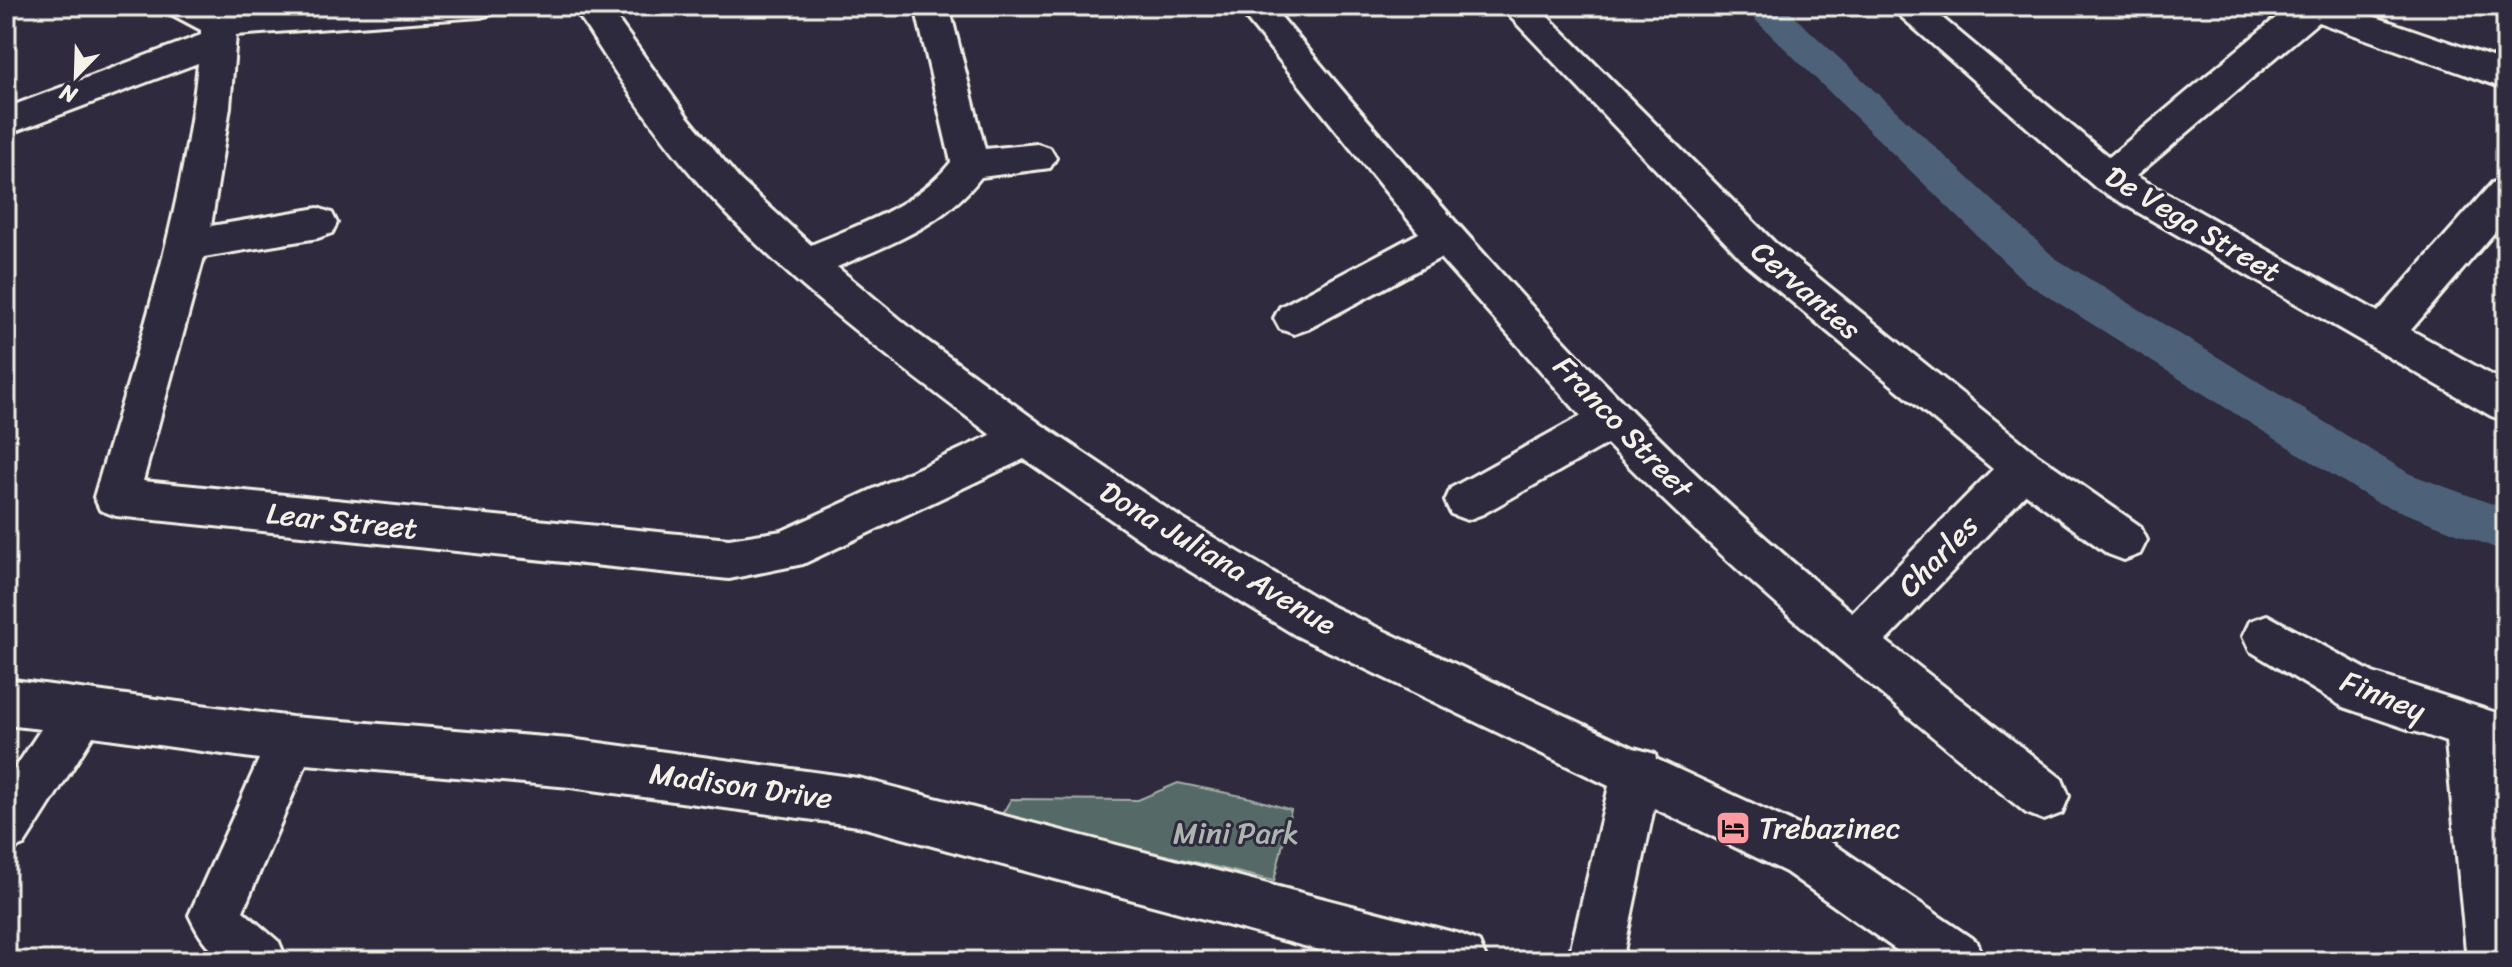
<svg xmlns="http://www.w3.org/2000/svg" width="2512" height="967" viewBox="0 0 2512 967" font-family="Sriracha,sans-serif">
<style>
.green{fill:#546b66;stroke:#a4aea7;stroke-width:2}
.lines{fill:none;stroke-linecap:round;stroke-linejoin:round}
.canal{fill:#4e6279;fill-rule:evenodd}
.minor-casing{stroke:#f4f1e8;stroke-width:6}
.minor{fill:#2f2a3d;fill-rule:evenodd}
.labels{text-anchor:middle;stroke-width:6;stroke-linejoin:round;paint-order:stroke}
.street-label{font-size:30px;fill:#f4f1e8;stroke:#2f2a3d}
.poi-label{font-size:30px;fill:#f4f1e8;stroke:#2f2a3d;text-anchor:start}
.park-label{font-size:30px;fill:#acb5ae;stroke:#2f2a3d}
</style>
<rect width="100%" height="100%" fill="#2f2a3d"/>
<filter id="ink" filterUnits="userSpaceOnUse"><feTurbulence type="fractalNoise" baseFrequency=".0125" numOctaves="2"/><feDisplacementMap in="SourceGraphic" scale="16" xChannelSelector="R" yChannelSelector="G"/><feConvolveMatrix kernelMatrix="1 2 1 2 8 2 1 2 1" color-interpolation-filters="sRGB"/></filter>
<g filter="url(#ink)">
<path class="green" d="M1178,783L1251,798L1291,810L1274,881L1001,816L1011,799L1138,800Z"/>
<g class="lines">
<path class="canal" d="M1741,6H1783L2055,258L2410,474L2506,509V552L2376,502L2025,282Z"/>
<g class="minor-casing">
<path id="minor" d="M166,6H243L241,12L321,6H497L492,14L480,17L236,35L230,107L211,226L318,208L332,213L337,223L332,233L318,238L204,257L143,481L729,539L782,531L991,435C895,362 794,288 712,198C660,141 614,72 573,6H608L686,115L739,179L811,245C861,224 916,206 951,162L915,6H949L985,149L1037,144L1050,148L1056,158L1050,168L981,177C944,225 891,244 837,267L919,335L1042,425L1184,520L1329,605L1634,748L1655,754L1656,759L1822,836L1977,942L1985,961H1912L1786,872L1654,808L1622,961H1568L1609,786L1295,635L1152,548L1024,459L803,564L729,579L116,516L100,510L94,497C136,354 184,212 198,63L6,135V108L201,35V30L171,14Z
M1236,6H1272C1451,222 1634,434 1852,612L1993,469L1746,264L1500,6H1537L1774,242L2038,455L2140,526L2147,540L2140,554L2124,560L2108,554L2026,494L1886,641L2062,779L2069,796L2062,813L2044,820L2026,813C1881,695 1738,578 1607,444L1483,514L1467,520L1451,514L1445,501L1451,488L1581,416L1440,258L1308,329L1294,334L1280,329L1274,318L1280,307L1419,233Z
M1889,6H1928L2109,157L2290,6H2344L2506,62V89L2318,22L2136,176L2378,312L2492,183L2506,179V219L2411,330L2506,383V421L2491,416L2096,188Z
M2267,615L2373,673L2506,716V762L2497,759L2506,836V961H2467L2446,742L2343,707L2250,651L2243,636L2250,621Z
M6,679L292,717L570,739L858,778L1460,934L1479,942L1487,961H1360L858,826L570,787L306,764L243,911L279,942L287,961C230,961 213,967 189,915L259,759L93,736L24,845L6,852V782L41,729L6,725Z"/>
</g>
<use href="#minor" class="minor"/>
</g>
</g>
<defs>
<g id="hotel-square" transform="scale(1.8)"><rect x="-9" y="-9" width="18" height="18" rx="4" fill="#ff9aa2" stroke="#2f2a3d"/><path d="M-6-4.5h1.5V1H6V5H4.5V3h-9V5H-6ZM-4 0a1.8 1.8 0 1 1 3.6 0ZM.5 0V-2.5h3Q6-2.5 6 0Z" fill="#111"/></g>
</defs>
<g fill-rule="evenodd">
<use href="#hotel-square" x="1733" y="828"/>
</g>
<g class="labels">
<g class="street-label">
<text transform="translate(2193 224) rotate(31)" y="10">De Vega Street</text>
<text transform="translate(1806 290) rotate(41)" y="10">Cervantes</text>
<text transform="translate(1623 427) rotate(46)" y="10">Franco Street</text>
<text transform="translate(342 521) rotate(6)" y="10">Lear Street</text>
<text transform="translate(1938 556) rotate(-46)" y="10">Charles</text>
<text transform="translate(1218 558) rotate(31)" y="10">Dona Juliana Avenue</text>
<text transform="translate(2383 696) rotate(22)" y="10">Finney</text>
<text transform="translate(741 786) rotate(8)" y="10">Madison Drive</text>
</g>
<g class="poi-label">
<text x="1759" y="838">Trebazinec</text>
</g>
<g class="park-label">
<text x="1236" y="843">Mini Park</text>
</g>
</g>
<rect width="2512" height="967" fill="none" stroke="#2f2a3d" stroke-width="32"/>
<rect x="16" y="16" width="2480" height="935" fill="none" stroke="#f4f1e8" stroke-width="3" filter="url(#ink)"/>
<g transform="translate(76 76) rotate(203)" stroke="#2f2a3d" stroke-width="6" paint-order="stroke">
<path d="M0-6L14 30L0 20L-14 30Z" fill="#f4f1e8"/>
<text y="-12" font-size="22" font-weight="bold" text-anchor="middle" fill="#f4f1e8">N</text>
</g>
</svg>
